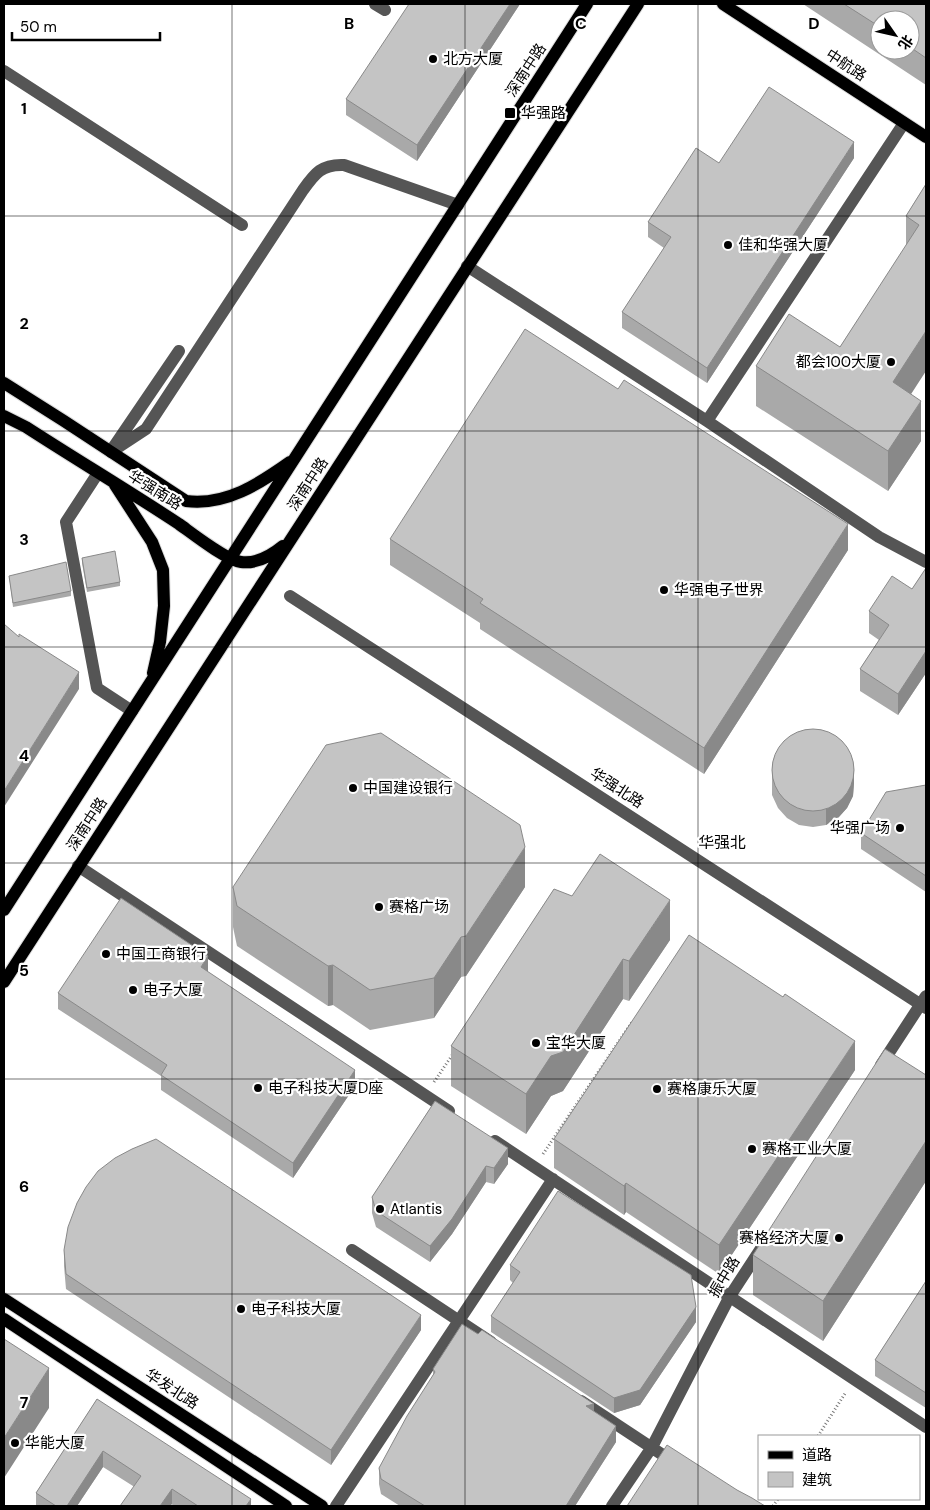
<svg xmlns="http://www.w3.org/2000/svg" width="930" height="1510" viewBox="0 0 930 1510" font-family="'DM Sans','Noto Sans SC',sans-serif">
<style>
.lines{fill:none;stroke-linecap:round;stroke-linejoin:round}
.major-casing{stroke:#dbdbdb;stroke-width:14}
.path{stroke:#777;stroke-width:3;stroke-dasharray:1 2.5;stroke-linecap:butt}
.minor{stroke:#555;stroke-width:12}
.major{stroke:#000;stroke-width:12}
.wall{fill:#a9a9a9;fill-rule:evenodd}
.shaded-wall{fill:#898989}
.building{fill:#c4c4c4;stroke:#898989}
.grid{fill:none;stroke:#000;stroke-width:1;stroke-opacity:0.55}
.poi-dot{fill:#000;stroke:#fff;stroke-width:2}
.labels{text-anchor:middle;stroke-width:4.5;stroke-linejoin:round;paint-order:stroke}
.poi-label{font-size:15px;fill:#000;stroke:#fff;text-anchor:start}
.street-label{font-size:15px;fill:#000;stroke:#fff}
.neighbourhood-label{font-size:16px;fill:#000;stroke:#fff}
.grid-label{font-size:16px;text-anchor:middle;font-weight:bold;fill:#000;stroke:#fff;stroke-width:4.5;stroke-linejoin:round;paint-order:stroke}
</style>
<rect width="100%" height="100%" fill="#fff"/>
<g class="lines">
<g class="major-casing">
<path id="major" d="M723,4L926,137
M4,383L64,421L186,501C226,506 259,484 290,462
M4,416L26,427C77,460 129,491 179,524C193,534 226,560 241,562C256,564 272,555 283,546
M115,485L152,542L163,570L164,606L160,642L153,673
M4,910L587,4
M4,982L638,4
M4,1299L322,1506
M4,1319L286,1506"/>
</g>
<path class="path" d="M434,1082L453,1054
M543,1154L632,1022
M818,1436L846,1392
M773,1506L778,1499"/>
<path class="minor" d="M375,4L385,10
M4,71L242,225
M467,266L707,421L879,537L926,562
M707,421L904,123
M113,448L179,351
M111,452L146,429L303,190C315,173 322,164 344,165L458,205
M98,473L66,522L97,688L132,711
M290,596L926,1008
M78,866L449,1111
M881,1065L926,996
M495,1141L926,1427
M352,1250L491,1342
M581,1401L675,1463
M336,1506L553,1179
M612,1506L652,1447L730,1296L762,1247"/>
<use href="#major" class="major"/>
</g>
<path class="wall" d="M520,4L417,161L346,115V99Z
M803,4H926V85ZM880,20H910V50H880Z
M854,158L707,383L622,328V312L664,248L648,237V222L719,163Z
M926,184L911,394L921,441L888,491L756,406V366L840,347L906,246V216Z
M390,539L848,550L704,774L480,629V623L390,565Z
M82,558L120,582V586L87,592L82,563Z
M926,568V673L898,715L860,691V669L879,640L869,633V611L912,589Z
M9,576L71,591V596L13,607Z
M772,765L854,783L853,796L847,808L838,818L826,825L813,827L799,825L787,818L778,808L772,795Z
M926,785V892L861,849V833Z
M233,887H525L466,976L461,977L434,1018L370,1030L333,1005L328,1006L237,946L233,927Z
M554,889L670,940L629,1001L623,999L563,1091L551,1096L526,1134L451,1086V1046Z
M208,971V972L355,1086L293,1178L161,1090V1076L58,1009V993Z
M855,1070L719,1274L626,1212L624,1215L554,1168V1139Z
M926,1075V1181L823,1341L753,1295V1255Z
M435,1101L508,1164L494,1184L486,1182L452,1234L430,1262L376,1227L372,1213V1197Z
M64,1250L421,1330L331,1465L66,1289L64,1266Z
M510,1265L696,1322L640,1405L614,1413L491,1332V1316L513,1283L510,1280Z
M926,1281V1408L875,1376V1360Z
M433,1369L594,1412L616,1442L575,1506H400L381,1494L379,1484V1468L433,1375Z
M97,1399L251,1506H175L133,1486L103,1467L77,1506H36V1493Z"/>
<path class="shaded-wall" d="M510,4H520L417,161V145Z
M854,142V158L707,383V368Z
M926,331V371L893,422V382Z
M921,401V441L888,491V451Z
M848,524V550L704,774V748Z
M926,651V673L898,715V694Z
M79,672V689L4,807V791Z
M854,767V783L853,796L847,808L838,818L826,825V809Z
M525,847V887L466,976V936Z
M670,900V940L629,1001V961Z
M461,937V977L434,1018V978Z
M208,956V971L201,983V967Z
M623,959V999L563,1091L551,1096L526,1134V1094L551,1056Z
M333,965V1005L328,1006V966Z
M855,1041V1070L719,1274V1245Z
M355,1070V1086L293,1178V1163Z
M926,1141V1181L823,1341V1301Z
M508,1148V1164L494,1184V1168Z
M486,1166V1182L452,1234L430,1262V1246Z
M626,1183V1212L624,1215V1186Z
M696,1307V1322L640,1405L614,1413V1398Z
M421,1315V1330L331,1465V1450Z
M49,1368V1408L4,1478V1438Z
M594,1404V1419L586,1406Z
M616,1426V1442L575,1506H566Z
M103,1451V1467L77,1506H67Z
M172,1489V1504L170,1506H160Z
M251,1499V1506H246Z"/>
<path class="building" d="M409,4H510L417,145L346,99Z
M844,4H926V58L910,47V20H880V27Z
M769,87L854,142L707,368L622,312L671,237L648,222L696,148L719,163Z
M926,184V331L893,382L921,401L888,451L756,366L789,314L840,347L919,225L906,216Z
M525,329L618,389L624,380L848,524L704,748L480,603L483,599L390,539Z
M115,551L120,582L87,588L82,558Z
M66,562L71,591L13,603L9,576Z
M926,568V651L898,694L860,669L889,625L869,611L892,576L912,589Z
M4,624L19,637V634L79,672L4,791Z
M772 770a41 41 0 1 1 82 0a41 41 0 1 1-82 0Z
M381,733L520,825L525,847L466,936L461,937L434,978L370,990L333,965L328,966L237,906L233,887L326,745Z
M926,785V876L861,833L886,792Z
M600,854L670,900L629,961L623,959L563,1052L551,1056L526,1094L451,1046L554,889L572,896Z
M121,898L208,956L201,967L355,1070L293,1163L161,1075L167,1065L58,993Z
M689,935L783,997L785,994L855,1041L719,1245L626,1183L624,1186L554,1139Z
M885,1049L926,1075V1141L823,1301L753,1255Z
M435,1101L508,1148L494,1168L486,1166L452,1219L430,1246L376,1211L372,1197Z
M156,1139L421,1315L331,1450L66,1274L64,1250L68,1227L77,1203L86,1187L98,1171L115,1158L132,1149Z
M558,1191L691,1275L696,1307L640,1390L614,1398L491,1316L520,1272L510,1265Z
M926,1281V1393L875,1360Z
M462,1324L478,1334L482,1330L594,1404L586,1406L616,1426L566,1506H425L381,1479L379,1468L407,1416L435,1372L433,1369Z
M4,1339L49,1368L4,1438Z
M97,1399L251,1499L246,1506H198L172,1489L160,1506H120L141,1476L103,1451L67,1506H56L36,1493Z
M667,1445L737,1490L752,1498L765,1506H627Z"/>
<path class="grid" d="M232,4V1506M465,4V1506M698,4V1506M4,216H926M4,431H926M4,647H926M4,863H926M4,1079H926M4,1294H926"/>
<g class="poi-dot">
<circle cx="433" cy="59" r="5"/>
<rect x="504" y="107" width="12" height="12" rx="2.5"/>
<circle cx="728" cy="245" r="5"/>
<circle cx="891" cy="362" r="5"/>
<circle cx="664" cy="590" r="5"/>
<circle cx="353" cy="788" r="5"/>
<circle cx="900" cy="828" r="5"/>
<circle cx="379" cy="907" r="5"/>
<circle cx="106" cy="954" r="5"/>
<circle cx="133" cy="990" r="5"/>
<circle cx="536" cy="1043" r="5"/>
<circle cx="258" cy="1088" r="5"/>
<circle cx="657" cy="1089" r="5"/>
<circle cx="752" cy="1149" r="5"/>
<circle cx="380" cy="1209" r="5"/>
<circle cx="839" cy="1238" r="5"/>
<circle cx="241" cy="1309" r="5"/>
<circle cx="15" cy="1443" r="5"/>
</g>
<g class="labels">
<g class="poi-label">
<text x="443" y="64">北方大厦</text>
<text x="521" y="118">华强路</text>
<text x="738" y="250">佳和华强大厦</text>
<text x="881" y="367" text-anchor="end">都会100大厦</text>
<text x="674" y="595">华强电子世界</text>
<text x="363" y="793">中国建设银行</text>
<text x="890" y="833" text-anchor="end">华强广场</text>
<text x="389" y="912">赛格广场</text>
<text x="116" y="959">中国工商银行</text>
<text x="143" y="995">电子大厦</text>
<text x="546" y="1048">宝华大厦</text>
<text x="268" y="1093">电子科技大厦D座</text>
<text x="667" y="1094">赛格康乐大厦</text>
<text x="762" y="1154">赛格工业大厦</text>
<text x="390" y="1214">Atlantis</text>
<text x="829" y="1243" text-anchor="end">赛格经济大厦</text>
<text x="251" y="1314">电子科技大厦</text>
<text x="25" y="1448">华能大厦</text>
</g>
<g class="street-label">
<text transform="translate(846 65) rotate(33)" y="5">中航路</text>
<text transform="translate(526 70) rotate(-57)" y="5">深南中路</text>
<text transform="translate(308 484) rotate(-57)" y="5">深南中路</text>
<text transform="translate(155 490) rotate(32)" y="5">华强南路</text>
<text transform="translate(617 788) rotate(33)" y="5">华强北路</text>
<text transform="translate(87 824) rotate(-57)" y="5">深南中路</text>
<text transform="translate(724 1277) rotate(-59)" y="5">振中路</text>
<text transform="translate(172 1389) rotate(33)" y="5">华发北路</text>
</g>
<g class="neighbourhood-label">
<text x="722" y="848">华强北</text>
</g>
</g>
<g class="grid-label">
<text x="349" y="29">B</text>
<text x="581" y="29">C</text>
<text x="814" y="29">D</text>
<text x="24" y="114">1</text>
<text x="24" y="329">2</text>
<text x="24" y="545">3</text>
<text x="24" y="761">4</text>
<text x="24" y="976">5</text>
<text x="24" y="1192">6</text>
<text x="24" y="1408">7</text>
</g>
<rect width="930" height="1510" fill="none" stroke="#000000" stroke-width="10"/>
<rect x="758" y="1435" width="162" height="65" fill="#ffffff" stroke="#999999"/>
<rect x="768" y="1451" width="25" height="8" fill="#000000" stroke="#999999"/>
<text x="802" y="1460" font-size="15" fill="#000000">道路</text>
<rect x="768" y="1472" width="25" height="15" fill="#c4c4c4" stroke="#999999"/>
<text x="802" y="1485" font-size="15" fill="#000000">建筑</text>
<g transform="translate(895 35) rotate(124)"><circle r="24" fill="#ffffff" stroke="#999999"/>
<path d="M0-4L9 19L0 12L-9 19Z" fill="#000000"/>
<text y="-8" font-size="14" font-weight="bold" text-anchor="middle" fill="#000000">北</text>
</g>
<path d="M12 32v8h148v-8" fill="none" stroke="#000000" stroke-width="2.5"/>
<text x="20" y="32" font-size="15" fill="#000000" stroke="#ffffff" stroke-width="4" paint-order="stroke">50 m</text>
</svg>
